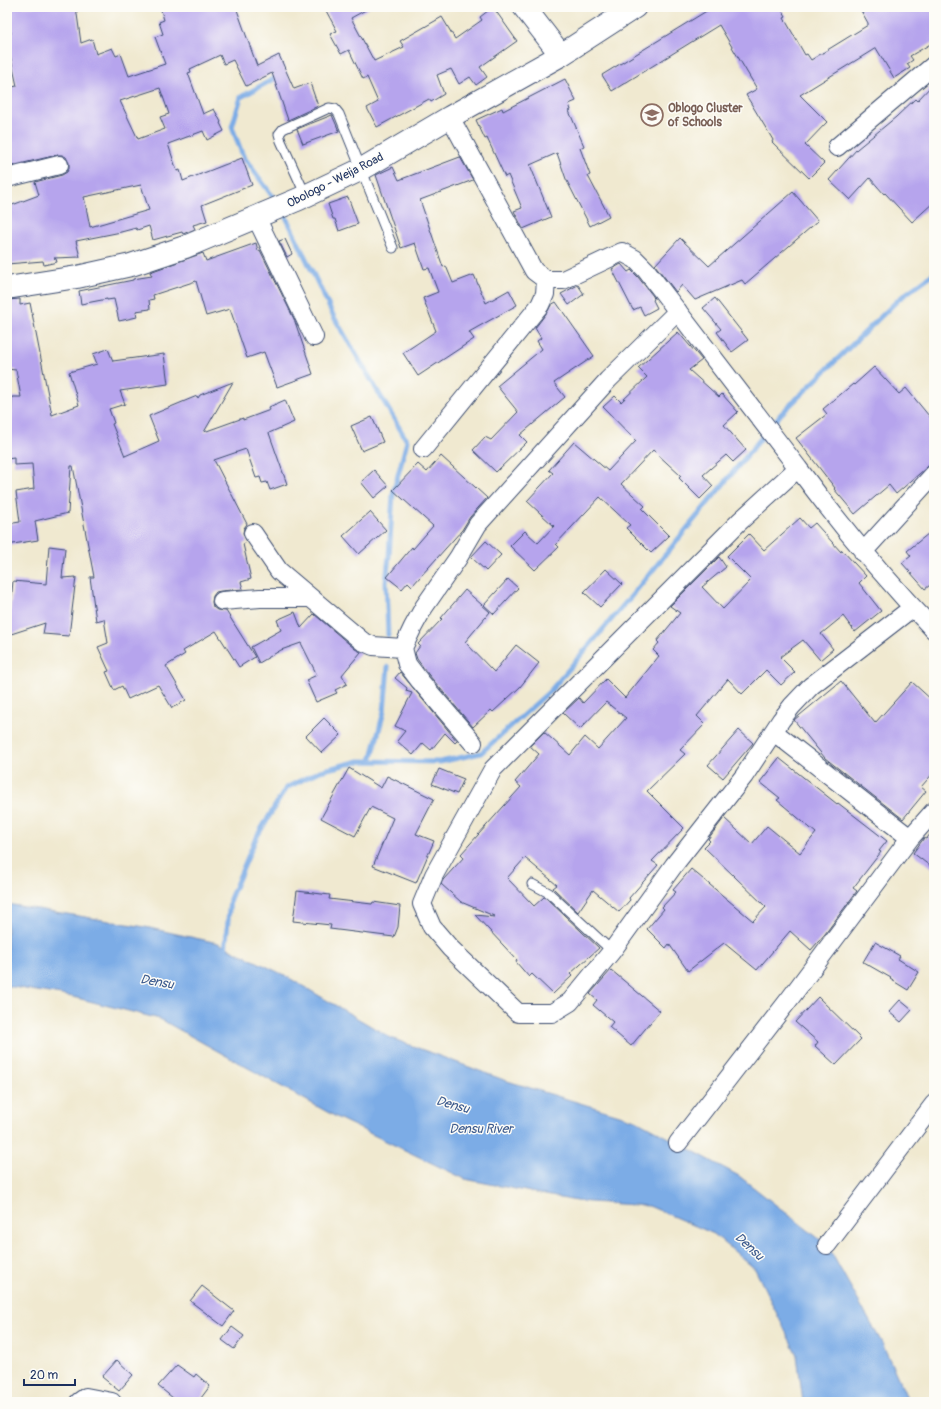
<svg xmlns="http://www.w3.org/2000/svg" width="941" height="1409" viewBox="0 0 941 1409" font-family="Pangolin,sans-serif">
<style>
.water{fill:#7bace6;stroke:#4b6ea2}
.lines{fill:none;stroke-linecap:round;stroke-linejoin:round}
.stream{stroke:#7bace6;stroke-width:5}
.building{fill:#b6a4ed;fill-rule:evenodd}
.lane-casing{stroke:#3b4b6f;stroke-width:11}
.street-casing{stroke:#3b4b6f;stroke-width:20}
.secondary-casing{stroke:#3b4b6f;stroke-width:24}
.lane{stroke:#fff;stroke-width:9}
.street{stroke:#fff;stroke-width:18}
.secondary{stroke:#fff;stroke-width:22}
.labels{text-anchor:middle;stroke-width:3;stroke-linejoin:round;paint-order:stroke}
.education-label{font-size:12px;font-weight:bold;fill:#785e54;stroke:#fdfcf7;text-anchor:start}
.street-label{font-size:12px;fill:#1b2f5e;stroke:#fdfcf7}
.water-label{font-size:13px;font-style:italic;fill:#3d5b8e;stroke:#fdfcf7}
</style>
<rect width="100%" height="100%" fill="#fdfcf7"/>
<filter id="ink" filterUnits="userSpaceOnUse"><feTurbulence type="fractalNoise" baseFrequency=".025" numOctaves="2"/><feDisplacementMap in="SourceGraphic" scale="8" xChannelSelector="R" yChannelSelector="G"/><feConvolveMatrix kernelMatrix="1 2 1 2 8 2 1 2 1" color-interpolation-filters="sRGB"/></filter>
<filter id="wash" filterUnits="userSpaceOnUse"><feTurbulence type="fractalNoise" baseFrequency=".012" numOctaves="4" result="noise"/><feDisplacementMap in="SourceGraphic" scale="16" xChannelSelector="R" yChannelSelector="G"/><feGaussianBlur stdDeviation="0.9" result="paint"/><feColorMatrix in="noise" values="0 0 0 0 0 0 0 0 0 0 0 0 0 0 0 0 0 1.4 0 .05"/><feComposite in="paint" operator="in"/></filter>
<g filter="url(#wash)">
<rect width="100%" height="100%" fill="#f0e9d0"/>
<path class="water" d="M7,904L145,927L218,943L284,975L391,1038L504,1080L636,1120L739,1176L827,1245L882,1343L909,1402H803L797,1355L755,1269L714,1234L649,1206L576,1201L465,1179L338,1118L160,1019L73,997L7,986Z"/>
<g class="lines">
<path class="stream" d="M273,197L243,156L232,127L241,97L277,77
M286,217L334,317L407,441L393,494L389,556L386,582L388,635
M371,761L384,711L388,667
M225,952L230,899L256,838L286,788L320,771L359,761L440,762L481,753L551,690L634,593L781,414L899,299L934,273"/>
</g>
<g id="blocks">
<path class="building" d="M7,7H76L81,43L92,39L96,54L112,48L116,56L121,54L129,76L165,64L155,37L163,34L159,22L164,20L160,7H236L257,66L279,55L294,89L310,83L318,106L288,120L272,73L246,86L233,60L224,64L220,55L190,69L191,72L188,73L203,114L214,109L221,122L220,123L224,131L207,140L203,131L168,144L177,171L180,170L183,181L242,158L252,185L202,205L207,221L193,225L195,229L183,234L182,232L153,240L149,226L137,230L136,228L121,232L76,241L80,257L54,258L56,259L57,262L44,265L43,261L7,264V207L39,195L35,182L62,175L67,172L69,168V163L66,157L62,155H57L7,167V88L17,86L7,41V35L11,34ZM160,88L169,114L160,117L165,129L138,139L120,101ZM141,185L149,210L90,227L84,197Z
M324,7H371L351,18L374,61L404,47L400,41L442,17L455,39L482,20L480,17L493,7L517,41L480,67L487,77L476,85L470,77L459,84L451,69L437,75L444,94L431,102L429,99L377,127L367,108L378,102L367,77L363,79L349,50L341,54L330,34L337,31Z
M713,7H780L786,17L784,18L805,55L807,54L811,60L868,25V23L859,7H934V42L910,56L913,60L907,64L910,68L894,78L876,48L800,95L827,122L805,145L824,163L809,178L772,142L773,140L746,95L757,89L719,25L612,91L602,75Z
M565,79L576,101L569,104L571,110L569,111L584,146L580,148L590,175L588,176L609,216L590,226L566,179L557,153L530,165L551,217L523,229L514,211L522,208L508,175L505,177L487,138L485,139L476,120L502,108L503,111Z
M934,83V202L912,222L885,193L884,194L870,178L850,200L829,180L857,149L896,117L915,99L917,101Z
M332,115L339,131L303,144L297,129Z
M460,157L473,180L420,200L443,267L446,266L453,283L474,275L486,303L509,290L517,305L469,332L474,339L418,376L403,353L436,331L423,298L438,292L429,268L424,269L415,243L401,248L376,175L393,167L399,180Z
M793,192L818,221L745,284L742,280L695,300L682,285L676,292L655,265L680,238L709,266Z
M348,197L358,224L339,231L335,219H333L328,204Z
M285,239L292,254L287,257L279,241Z
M256,243L258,251L260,250L294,319L313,374L277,387L264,352L247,358L230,309L206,316L196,281L153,295L154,299L149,300L150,309L136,311L137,317L119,321L114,299L107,300V299L81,304L79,291L133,280V279L152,276L150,272L203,253L206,261Z
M621,264L628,272L631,270L638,277L653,296L654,299L653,300L657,308L644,315L640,307L633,310L612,269Z
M578,285L584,294L569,305L561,294Z
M715,298L748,340L732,352L717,332L721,329L703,308Z
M20,299V305L30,303L52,415L79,405L69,372L97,364L93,354L108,349L113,361L164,354L168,384L120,391L125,404L109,409L114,423L112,424L125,456L159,441L149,416L197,396L198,398L200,395L233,382L204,432L243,418V420L270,410L269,407L285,400L294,422L269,433L287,484L270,490L267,482L262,483L260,477L256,478L246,449L214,460L247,524L244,528L243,533L247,542L243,544L251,579L241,582L243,589L221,591L216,592L213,596L212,602L213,607L217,610L226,611L255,657L239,667L216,631L183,651L185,654L166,666L186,700L172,708L158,685L128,699L122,686L114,690L106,672L109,671L98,647L108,643L104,619L96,621L90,577H94L73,466H71L68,513L35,521L38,540L7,545V524L20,522L16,492L34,489L32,464L14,465V458L7,459V428H11L12,397H21L16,370L7,369V300Z
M556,302L594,356L554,383L565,397L520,435L527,442L496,472L473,450L485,437L491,440L518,412L497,386L542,349L537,341L541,338L535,328L548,311L551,305Z
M678,332L702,360L689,370L719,397L722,394L738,412L724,425L746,450L733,462L726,455L703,475L713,486L700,499L679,478L681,476L653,450L621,484L645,506L642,509L669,536L651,553L626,528L630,525L600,497L556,544L559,547L535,570L510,546L525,531L538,543L554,526L527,501L553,473L549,470L574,442L608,471L636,441L603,407L615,396L621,402L647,377L638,368Z
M874,367L899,394L906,388L934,422V461L896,494L889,485L855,514L834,489L835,488L796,438L827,414L823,409L853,384L854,385Z
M372,417L383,442L362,451L351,426Z
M441,456L487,498L470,517L462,530L412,586L408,582L402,589L387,577L412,547L413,549L433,526L393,490L418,464L427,472Z
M374,470L388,486L374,498L361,482Z
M370,512L386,530L359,554L343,536Z
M800,518L809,528L815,523L841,552L842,550L866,576L859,583L881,611L855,632L843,616L821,634L833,649L820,660L803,640L780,657L795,672L781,685L766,670L742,694L728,679L697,716L705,724L680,750L685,754L647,791L684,828L652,861L658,865L629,898L630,900L619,912L593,890L578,912L553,888L557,885L525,858L507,878L534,906L544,897L546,898L599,948L570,974L572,976L553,994L532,974L529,977L516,962L517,960L475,915L494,917V916L461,902L441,884L443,880L464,857L461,854L521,787L515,782L539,754L530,746L544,732L570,755L585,737L598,749L626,718L606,702L580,729L563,713L579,698L583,703L606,679L625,698L659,656L653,650L659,643L657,641L680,613L670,606L719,557L726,567L702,587L723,609L751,580L727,556L749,534L764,550Z
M934,529V582L925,589L902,563L911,556L907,551Z
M486,541L501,555L486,571L471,557Z
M49,546L65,548L62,578L76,577L69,636L43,634L45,623L8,635L13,581L46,584Z
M606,569L622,584L600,607L584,592Z
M508,579L518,588L494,614L484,605Z
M465,590L490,612L465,642L494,672L516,645L539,663L520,687L493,712L491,710L473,727L428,674L417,659L415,653L420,646L418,644L442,619L441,618Z
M295,612L301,628L314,614L355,649L361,652L342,675L347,684L335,690L337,693L316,702L306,680L317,675L301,643L281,650L259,663L251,647L281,630L277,620Z
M400,672L457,741L455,743L445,733L431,750L423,743L413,755L397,741L405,731L395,726L412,693L406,691L407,688L395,678Z
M841,681L875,723L912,682L934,702V772L921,787L926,791L903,819L825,758L794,720Z
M324,718L341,735L322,753L306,736Z
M739,730L753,743L723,778L708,765Z
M779,758L837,804L838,803L887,841L879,851L881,852L853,888L857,891L825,934L811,950L790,931L757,970L724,943L688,971L669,944L666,948L647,929L664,909L662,907L676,892L673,890L691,869L753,921L766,907L704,847L710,841L708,839L724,818L752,844L767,826L800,853L816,833L777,800L780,798L760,782Z
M349,768L381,788L387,776L434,799L416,834L434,841L416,883L373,866L393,818L371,807L355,836L321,818Z
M439,769L464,779L457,794L432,784Z
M934,830V869L913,853L924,838L926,839Z
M297,891L330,895L329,899L372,904L373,902L400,906L398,927L394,937L330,929L331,925L293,921Z
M875,942L900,956L898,959L919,972L908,990L890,979L891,978L863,962Z
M611,970L660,1011L631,1046L609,1027L613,1022L593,1005L597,1000L590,994Z
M818,997L861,1039L836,1065L815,1046L818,1042L795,1022Z
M900,1000L912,1010L901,1022L889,1012Z
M202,1286L234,1311L223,1326L190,1301Z
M232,1327L244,1336L234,1349L222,1340Z
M117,1360L133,1375L119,1391L102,1377Z
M177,1365L194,1377L196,1374L210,1386L198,1402H178L158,1386Z"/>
</g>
</g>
<g filter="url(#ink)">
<use href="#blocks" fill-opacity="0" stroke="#3b4b6f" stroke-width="1"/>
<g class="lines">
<g class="lane-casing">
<path id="lane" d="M306,196L281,141L279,134L283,129L329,108L335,109L339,114L393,248
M532,884L549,893L612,951"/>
</g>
<g class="street-casing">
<path id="street" d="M450,117L534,271L546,280H563L622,252L635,259L646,270L798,468
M837,147L934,65
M7,178L59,165
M256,217L314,337
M423,449L540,305L545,294L546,280
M253,533L279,571L362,641L373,646L403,648
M863,552L934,474
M222,601L260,598H311
M912,608L811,686L792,706L781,720L744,776L674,865L612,951L570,1002L552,1013H518L450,948L432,927L422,904L434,875L493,769L739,522L798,468C840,525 885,579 934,630
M774,732L910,838
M473,743L420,681L407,664L403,648L413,627L424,607L458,558L478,524L608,380L678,311
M678,1143L791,997L910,838L934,811
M827,1245L934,1104
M79,1402L86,1397L112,1402"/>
</g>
<g class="secondary-casing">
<path id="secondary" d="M524,7L561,55
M7,288L77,277L131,265L185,247L299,199L362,169L450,117L561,55L635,7"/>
</g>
<use href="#lane" class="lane"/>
<use href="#street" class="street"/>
<use href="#secondary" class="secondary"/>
</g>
</g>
<defs>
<g id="school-ring" transform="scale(1.15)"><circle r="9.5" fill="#fdfcf7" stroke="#8d6e63" stroke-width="1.5"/><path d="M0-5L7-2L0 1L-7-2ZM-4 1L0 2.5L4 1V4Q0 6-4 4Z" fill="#8d6e63"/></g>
</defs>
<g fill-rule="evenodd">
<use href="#school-ring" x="652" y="115"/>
</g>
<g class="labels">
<g class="education-label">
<text x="668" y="112">Oblogo Cluster<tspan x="668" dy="14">of Schools</tspan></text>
</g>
<g class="street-label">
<text transform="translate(335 180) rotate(-27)" y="4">Obologo - Weija Road</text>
</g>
<g class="water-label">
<text transform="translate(157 981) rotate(10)" y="5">Densu</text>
<text transform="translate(453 1104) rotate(16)" y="5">Densu</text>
<text x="481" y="1133">Densu River</text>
<text transform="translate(750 1246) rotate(43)" y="5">Densu</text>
</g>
</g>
<rect width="941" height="1409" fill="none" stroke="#fdfcf7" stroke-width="24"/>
<path d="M24 1379v6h51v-6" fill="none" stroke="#1b2f5e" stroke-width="2"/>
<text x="30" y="1379" font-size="12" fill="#1b2f5e" stroke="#fdfcf7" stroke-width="3" paint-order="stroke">20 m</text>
</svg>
